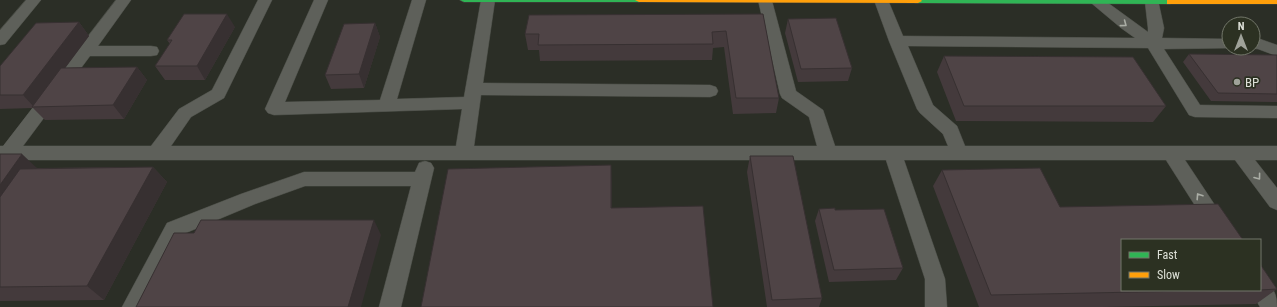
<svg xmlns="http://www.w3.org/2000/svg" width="1277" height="307" viewBox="0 0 1277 307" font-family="'Roboto Condensed',sans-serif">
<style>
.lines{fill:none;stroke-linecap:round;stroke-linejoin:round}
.lane-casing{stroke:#474a43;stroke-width:1}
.fast-casing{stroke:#474a43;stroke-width:1}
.slow-casing{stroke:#474a43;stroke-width:1}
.lane{fill:#5e605a;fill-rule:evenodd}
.fast{fill:#30b455;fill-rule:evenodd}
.slow{fill:#ff9f0a;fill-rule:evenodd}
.wall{fill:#443a3c}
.shaded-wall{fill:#373031}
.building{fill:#4f4446;stroke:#373031}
.oneway{stroke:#aaada5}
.poi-dot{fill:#9fa299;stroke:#2c3122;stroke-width:1.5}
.labels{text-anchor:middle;stroke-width:3.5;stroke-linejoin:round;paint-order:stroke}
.poi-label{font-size:13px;fill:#dde0d7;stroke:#2c3122;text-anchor:start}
</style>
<rect width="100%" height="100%" fill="#2b2e26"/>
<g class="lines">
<g class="lane-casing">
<path id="lane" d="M26,0H41L5,44L0,45V30Z
M116,0H131L98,46H151L157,47L159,51L157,55L151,56H90L23,146H151L179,109L212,90L258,0H272L224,98L191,117L171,146H456L462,109L274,115L268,113L265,109L314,0H328L285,102L380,100L412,0H426L397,99L464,97L481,0H495L483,83L710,85L716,87L718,91L716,95L710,97L481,95L474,146H817L809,117L782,98L780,94L758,0L772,1L796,91L823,110L835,146H948L943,134L920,113L917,109L889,41L874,0H888L903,36L1135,38L1121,28L1090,2L1091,0H1104L1148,32V28L1145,2L1146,0H1158L1164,28L1162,38L1229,39V48H1233L1164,49L1200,105L1277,106V118L1195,117L1189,115L1148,48L908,46L933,105L957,126L965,146H1277V160H1255L1277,188V210L1270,207L1235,160H1185L1238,240H1217L1166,160H904L945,279L947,307H925V279L886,160H0V146H3Z
M1253,39H1260L1277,45V56L1258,49L1249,48H1253Z
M425,161L431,163L434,168L401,307H379L411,186H305L255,204L181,235L144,307H122L167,223L241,194L304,172H415L419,163Z
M1260,280C1273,284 1277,294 1277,307H1260L1250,290H1260Z"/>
</g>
<g class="fast-casing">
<path id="fast" d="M460,0H643L639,2H464Z
M915,0H1171L1174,2L1170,4L918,3H915Z"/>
</g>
<g class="slow-casing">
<path id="slow" d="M635,0H921L922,1L918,3L639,2Z
M1167,0H1277V4H1167Z"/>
</g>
<use href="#lane" class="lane"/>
<use href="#fast" class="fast"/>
<use href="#slow" class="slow"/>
</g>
<path class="wall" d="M763,14L779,98L776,113L733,114L724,47L713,48L712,60L540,61L539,50H528L525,34Z
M788,19L852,68L848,81L798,82L785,33Z
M79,22L89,36L65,68L137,67L147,80L124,119L45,120L33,108L0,109V66Z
M375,23L380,37L364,88L331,89L325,75Z
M235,27L205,80H165L155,66L170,44L167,40Z
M1189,54L1277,55V102L1211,101L1183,62Z
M944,56L1166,106L1153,122L956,121L937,72Z
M0,154L37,168L153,167L167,182L104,300L0,301Z
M750,156L822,298L819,307H767L747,172Z
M942,170L1060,207L1122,290H1260V264L1277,289L1256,304L1103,307H979L933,186Z
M819,209L835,210L903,268L896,280L829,282L815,221Z"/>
<path class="shaded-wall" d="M227,14L235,27L205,80L197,66Z
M79,22L89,36L37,106L34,107L23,95Z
M375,23L380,37L364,88L359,74Z
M137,67L147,80L124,119L113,105Z
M22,154L39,170L0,225V185Z
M611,165L612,182V224L611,208Z
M153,167L167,182L104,300L87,286Z
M374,220L381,235L361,307H348Z"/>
<path class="building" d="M184,14H227L197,66H155L172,40H167Z
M763,14L779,98H736L726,31L712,32L713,44L538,45L539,34H525L529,15Z
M836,18L852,68L801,69L788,19Z
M79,22L23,95H0V66L36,23Z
M375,23L359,74L325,75L344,24Z
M1189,54L1277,55V94L1218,93Z
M944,56L1133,57L1166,106H964Z
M137,67L113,105L32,107L61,68Z
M0,154H22L0,185Z
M750,156H793L822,298L772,300Z
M611,165V208L703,206L713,307H421L448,169Z
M153,167L87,286L0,287V197L20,169Z
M1040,168L1060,207L1218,204L1243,240H1122V290H1237L991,295L942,170Z
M835,208V210L884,209L903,268L834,270L819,209Z
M201,220H374L348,307H136L174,233H194Z
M1260,264L1277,289L1260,290Z"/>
<defs><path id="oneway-chevron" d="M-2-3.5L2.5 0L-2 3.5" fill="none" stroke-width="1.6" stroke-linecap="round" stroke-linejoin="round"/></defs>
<g class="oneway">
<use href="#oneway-chevron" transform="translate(1124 24) rotate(37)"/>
<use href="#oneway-chevron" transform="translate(1258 177) rotate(53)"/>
<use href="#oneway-chevron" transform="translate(1199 196) rotate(-123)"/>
</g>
<circle class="poi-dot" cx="1237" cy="82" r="4"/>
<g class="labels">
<g class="poi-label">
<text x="1245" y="87">BP</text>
</g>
</g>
<rect x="1121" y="239" width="140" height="52" fill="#2c3122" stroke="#73776a"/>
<rect x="1129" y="252" width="20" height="6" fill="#30b455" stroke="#73776a"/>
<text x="1157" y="259" font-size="12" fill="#dde0d7">Fast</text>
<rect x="1129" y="272" width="20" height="6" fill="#ff9f0a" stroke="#73776a"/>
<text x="1157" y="279" font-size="12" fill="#dde0d7">Slow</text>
<g transform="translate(1241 36)"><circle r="19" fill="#2c3122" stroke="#73776a"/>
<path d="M0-3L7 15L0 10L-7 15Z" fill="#9fa299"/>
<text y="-6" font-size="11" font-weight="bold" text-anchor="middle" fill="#dde0d7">N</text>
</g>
</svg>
